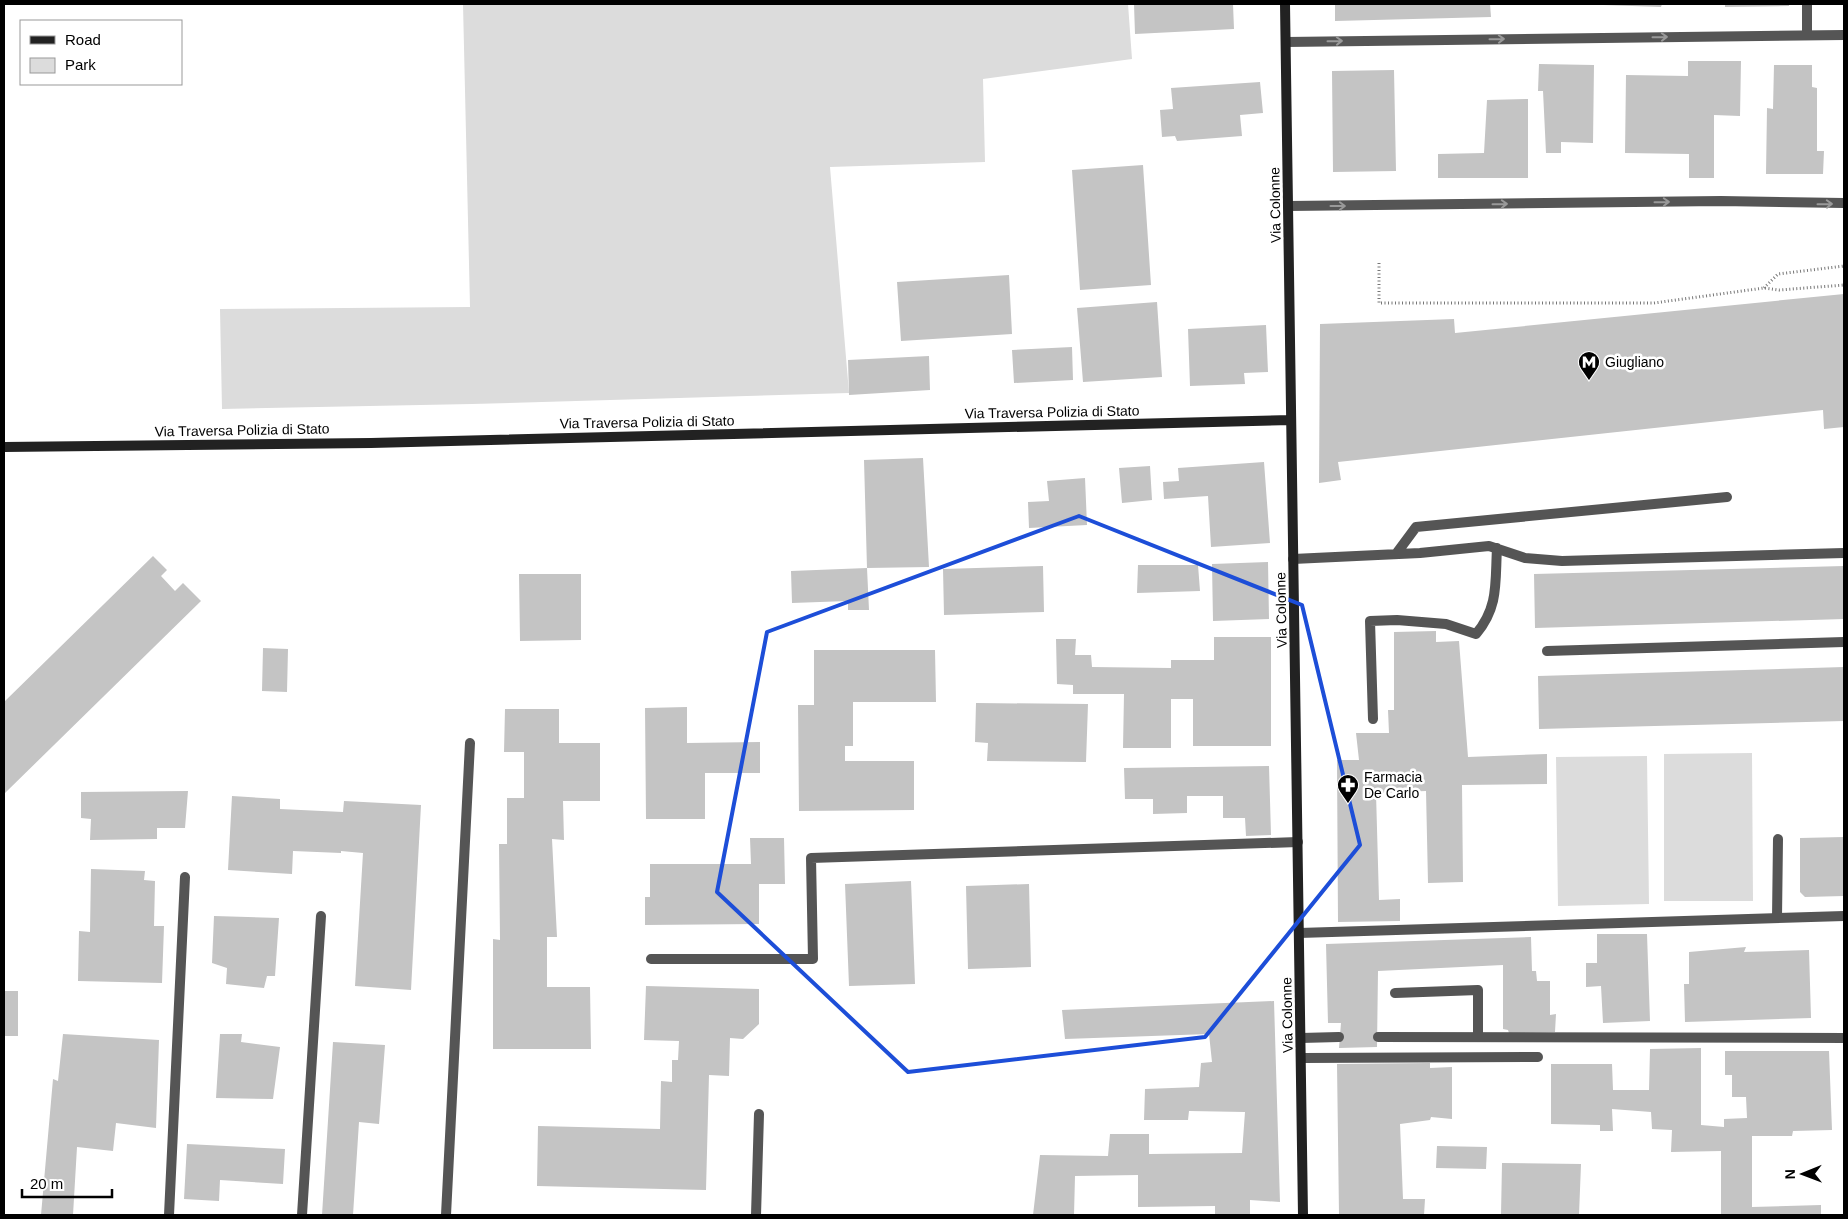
<svg xmlns="http://www.w3.org/2000/svg" width="1848" height="1219" viewBox="0 0 1848 1219" font-family="Helvetica,sans-serif">
<style>
.green{fill:#dcdcdc}
.building{fill:#c4c4c4}
.lines{fill:none;stroke-linecap:round;stroke-linejoin:round}
.path{stroke:#777;stroke-width:3;stroke-dasharray:1 2.5;stroke-linecap:butt}
.lane{stroke:#555;stroke-width:10}
.street{stroke:#555;stroke-width:10}
.secondary{stroke:#222;stroke-width:10}
.oneway{stroke:#999}
.marked{fill:none;stroke:#1d4ed8;stroke-width:4;stroke-linejoin:round}
.labels{text-anchor:middle;stroke-width:5;stroke-linejoin:round;paint-order:stroke}
.street-label{font-size:14px;fill:#000;stroke:#fff}
.poi-label{font-size:14px;fill:#000;stroke:#fff;text-anchor:start}
</style>
<rect width="100%" height="100%" fill="#fff"/>
<path class="green" d="M463,4H1128L1132,59L983,79L985,162L830,167L849,393L472,404L222,409L220,309L470,307Z
M1752,753L1753,901H1664V754Z
M1647,756L1649,904L1558,906L1556,757Z"/>
<path class="building" d="M1134,4H1233L1234,29L1135,34Z
M1335,4H1490L1491,17L1335,21Z
M1603,4H1662L1661,7L1603,5Z
M1725,4H1789V6L1725,7Z
M1688,61H1741L1740,116L1714,115V178H1689V154L1625,153L1626,75L1688,76Z
M1539,64L1594,65L1593,143L1561,142V153H1546L1543,91H1538Z
M1774,65H1812V87L1817,88V151H1824L1823,174H1766L1767,108L1773,109Z
M1394,70L1396,171L1333,172L1332,71Z
M1260,82L1263,113L1240,115L1242,136L1177,141L1175,136L1162,137L1160,110L1173,109L1171,88Z
M1528,99V178H1438V154L1484,153L1487,100Z
M1143,165L1151,285L1080,290L1072,170Z
M1009,275L1012,334L901,341L897,282Z
M1844,294V427L1824,429L1823,410L1338,462L1341,480L1319,483L1320,324L1454,319L1455,333Z
M1157,302L1162,377L1083,382L1077,308Z
M1266,325L1268,372L1244,373L1245,384L1190,386L1188,329Z
M1072,347L1073,380L1014,383L1012,350Z
M929,356L930,390L849,395L848,360Z
M923,458L929,567L867,568L864,460Z
M1264,462L1270,543L1211,547L1208,496L1164,499L1163,482L1179,481L1178,468Z
M1150,466L1152,500L1122,503L1119,468Z
M1085,478L1087,525L1029,528L1028,502L1049,501L1047,481Z
M153,556L167,570L161,576L175,591L183,583L201,601L4,794V702Z
M1268,562L1269,619L1213,621L1212,564Z
M1138,565H1198L1200,591L1137,593Z
M1043,566L1044,612L944,615L943,569Z
M1844,566V619L1535,628L1534,574Z
M867,568L869,610H848V601L792,603L791,571Z
M519,574H581V640L520,641Z
M1436,631V642L1459,641L1468,757L1547,754V784L1462,785L1463,882L1428,883L1426,791L1376,793L1379,900L1400,899V921L1338,922L1337,760H1359L1356,733H1389L1388,710H1394V632Z
M1214,637H1271V746H1193V699H1171V748H1123L1124,694H1073V685L1057,684L1056,639H1076L1075,655H1091L1092,667L1171,668V660H1214Z
M263,648L288,649L287,692L262,691Z
M814,650H935L936,702H853V746H845V761H914V810L799,811L798,705H814Z
M1844,667V721L1539,729L1538,676Z
M976,703L1088,704L1086,762L987,761L988,743L975,742Z
M687,707V743L760,742V773H705V819H646L645,708Z
M505,709H559V743H600V801H563L564,840L552,839L557,937H547V987H590L591,1049H493V939L500,940L499,844H507V798H524V752H504Z
M1269,766L1271,835L1246,836L1245,818H1223V796H1187V813L1153,814V799H1125L1124,768Z
M188,791L185,828H157V839L90,840L91,819L81,818V792Z
M232,796L280,799V809L343,812L344,801L421,805L411,990L355,986L363,853L341,851V853L293,851L292,874L228,870Z
M1844,837V896L1805,897L1800,892V838Z
M750,838H784L785,884H759V924L645,925V897H650V864H751Z
M91,869L145,871L144,880L155,881L154,926H164L162,983L78,981L79,931L90,932Z
M911,881L915,984L849,986L845,884Z
M1029,884L1031,967L968,969L966,886Z
M214,916L279,918L275,976H267L264,988L226,984L227,968L212,963Z
M1597,934H1647L1650,1021L1603,1023L1601,986L1586,987V963H1597Z
M1531,937L1532,971H1536L1537,981H1550V1015L1556,1014L1555,1032L1509,1033L1508,1030L1503,1029V965L1378,971L1377,1047L1339,1048L1341,1023H1328L1326,944Z
M1746,947L1744,952L1809,950L1811,1018L1685,1022L1684,984H1689V952Z
M646,986L759,989V1024L743,1039L730,1038L729,1076L709,1075L706,1190L537,1186L538,1126L660,1129L661,1081L672,1082V1060H678L679,1041L644,1040Z
M4,991H18V1036H4Z
M1274,1001L1280,1202L1250,1200V1215H1215V1206L1138,1207V1175L1075,1176L1074,1215H1033L1040,1155L1108,1156L1110,1134H1149V1154L1242,1153L1245,1112L1189,1111L1188,1120H1144L1145,1089L1199,1087L1201,1063L1212,1062L1209,1034L1065,1039L1062,1010Z
M63,1034L159,1040L156,1128L116,1123L113,1151L77,1147L73,1215H41L53,1079L58,1081Z
M220,1034H242L241,1042L280,1047L273,1099L216,1098Z
M333,1042L385,1045L379,1124L359,1122L353,1215H322Z
M1701,1048V1125L1724,1127V1119L1747,1118L1746,1097H1732V1075H1725V1051H1829L1832,1130L1793,1131L1792,1136H1752V1207L1821,1205V1215H1721V1151L1671,1152L1672,1130L1652,1129L1651,1112L1612,1109L1613,1131H1600V1125L1551,1124V1064H1612L1613,1090H1649L1650,1049Z
M1430,1063V1068L1452,1067V1119L1431,1117L1430,1120L1400,1124L1403,1199H1425L1424,1215H1339L1337,1064Z
M187,1144L285,1149L283,1184L220,1180L219,1201L184,1199Z
M1437,1146L1487,1147L1486,1169L1436,1168Z
M1502,1163L1581,1164L1579,1215H1501Z"/>
<g class="lines">
<path class="path" d="M1379,263V303H1654L1764,288L1779,290L1844,285
M1764,288L1778,274L1844,266"/>
<path class="lane" d="M1396,554L1416,527L1727,497
M1293,559L1420,553L1489,546L1525,558L1562,561L1844,553
M1547,651L1844,642
M1373,719L1370,621L1397,620L1446,624L1476,634C1499,607 1495,582 1497,548
M1777,918L1778,839
M1299,933L1844,916
M1395,993L1478,990V1037
M1378,1037L1844,1038
M1301,1038L1339,1037
M1302,1058L1538,1057"/>
<path class="street" d="M1807,35V4
M1286,42L1844,35
M1289,206L1721,201L1844,203
M651,959H813L811,858L1298,842
M169,1215L185,877
M302,1215L321,916
M446,1215L470,743
M756,1215L759,1114"/>
<path class="secondary" d="M1285,4L1303,1215
M4,447L371,443L1291,420"/>
</g>
<defs><path id="oneway-shaft" d="M-6 0H5M1.5-3L5.5 0L1.5 3" fill="none" stroke-width="1.6" stroke-linecap="round" stroke-linejoin="round" transform="scale(1.25)"/></defs>
<g class="oneway">
<use href="#oneway-shaft" transform="translate(1660 37) rotate(-1)"/>
<use href="#oneway-shaft" transform="translate(1497 39) rotate(-1)"/>
<use href="#oneway-shaft" transform="translate(1335 41) rotate(-1)"/>
<use href="#oneway-shaft" transform="translate(1662 202) rotate(-1)"/>
<use href="#oneway-shaft" transform="translate(1500 204) rotate(-1)"/>
<use href="#oneway-shaft" transform="translate(1825 204) rotate(-1)"/>
<use href="#oneway-shaft" transform="translate(1338 206)"/>
</g>
<path class="marked" d="M1079,516L1302,605L1360,845L1205,1037L908,1072L717,892L767,632Z"/>
<defs>
<g id="metro-pin" transform="scale(1.125)"><path d="M0 17L-7.5 6A9.5 9.5 0 1 1 7.5 6Z" fill="#000" stroke="#fff"/><path d="M-5.5 5V-5H-3L0 0L3-5H5.5V5H3V-.5L0 4L-3-.5V5Z" fill="#fff"/></g>
<g id="pharmacy-pin" transform="scale(1.125)"><path d="M0 17L-7.5 6A9.5 9.5 0 1 1 7.5 6Z" fill="#000" stroke="#fff"/><path d="M-2-6h4v4h4v4h-4v4h-4v-4h-4v-4h4Z" fill="#fff"/></g>
</defs>
<g fill-rule="evenodd">
<use href="#metro-pin" x="1589" y="362"/>
<use href="#pharmacy-pin" x="1348" y="785"/>
</g>
<g class="labels">
<g class="street-label">
<text transform="translate(1275 205) rotate(-91)" y="5">Via Colonne</text>
<text transform="translate(1052 412) rotate(-1)" y="5">Via Traversa Polizia di Stato</text>
<text transform="translate(647 422) rotate(-1)" y="5">Via Traversa Polizia di Stato</text>
<text transform="translate(242 430) rotate(-1)" y="5">Via Traversa Polizia di Stato</text>
<text transform="translate(1281 610) rotate(-91)" y="5">Via Colonne</text>
<text transform="translate(1287 1015) rotate(-91)" y="5">Via Colonne</text>
</g>
<g class="poi-label">
<text x="1605" y="367">Giugliano</text>
<text x="1364" y="782">Farmacia<tspan x="1364" dy="16">De Carlo</tspan></text>
</g>
</g>
<rect width="1848" height="1219" fill="none" stroke="#000000" stroke-width="10"/>
<rect x="20" y="20" width="162" height="65" fill="#ffffff" stroke="#999999"/>
<rect x="30" y="36" width="25" height="8" fill="#222222" stroke="#999999"/>
<text x="65" y="45" font-size="15" fill="#000000">Road</text>
<rect x="30" y="58" width="25" height="15" fill="#dcdcdc" stroke="#999999"/>
<text x="65" y="70" font-size="15" fill="#000000">Park</text>
<g transform="translate(1803 1174) rotate(269)" stroke="#ffffff" stroke-width="4" paint-order="stroke">
<path d="M0-4L9 19L0 12L-9 19Z" fill="#000000"/>
<text y="-8" font-size="14" font-weight="bold" text-anchor="middle" fill="#000000">N</text>
</g>
<path d="M22 1189v8h90v-8" fill="none" stroke="#000000" stroke-width="2.5"/>
<text x="30" y="1189" font-size="15" fill="#000000" stroke="#ffffff" stroke-width="4" paint-order="stroke">20 m</text>
</svg>
